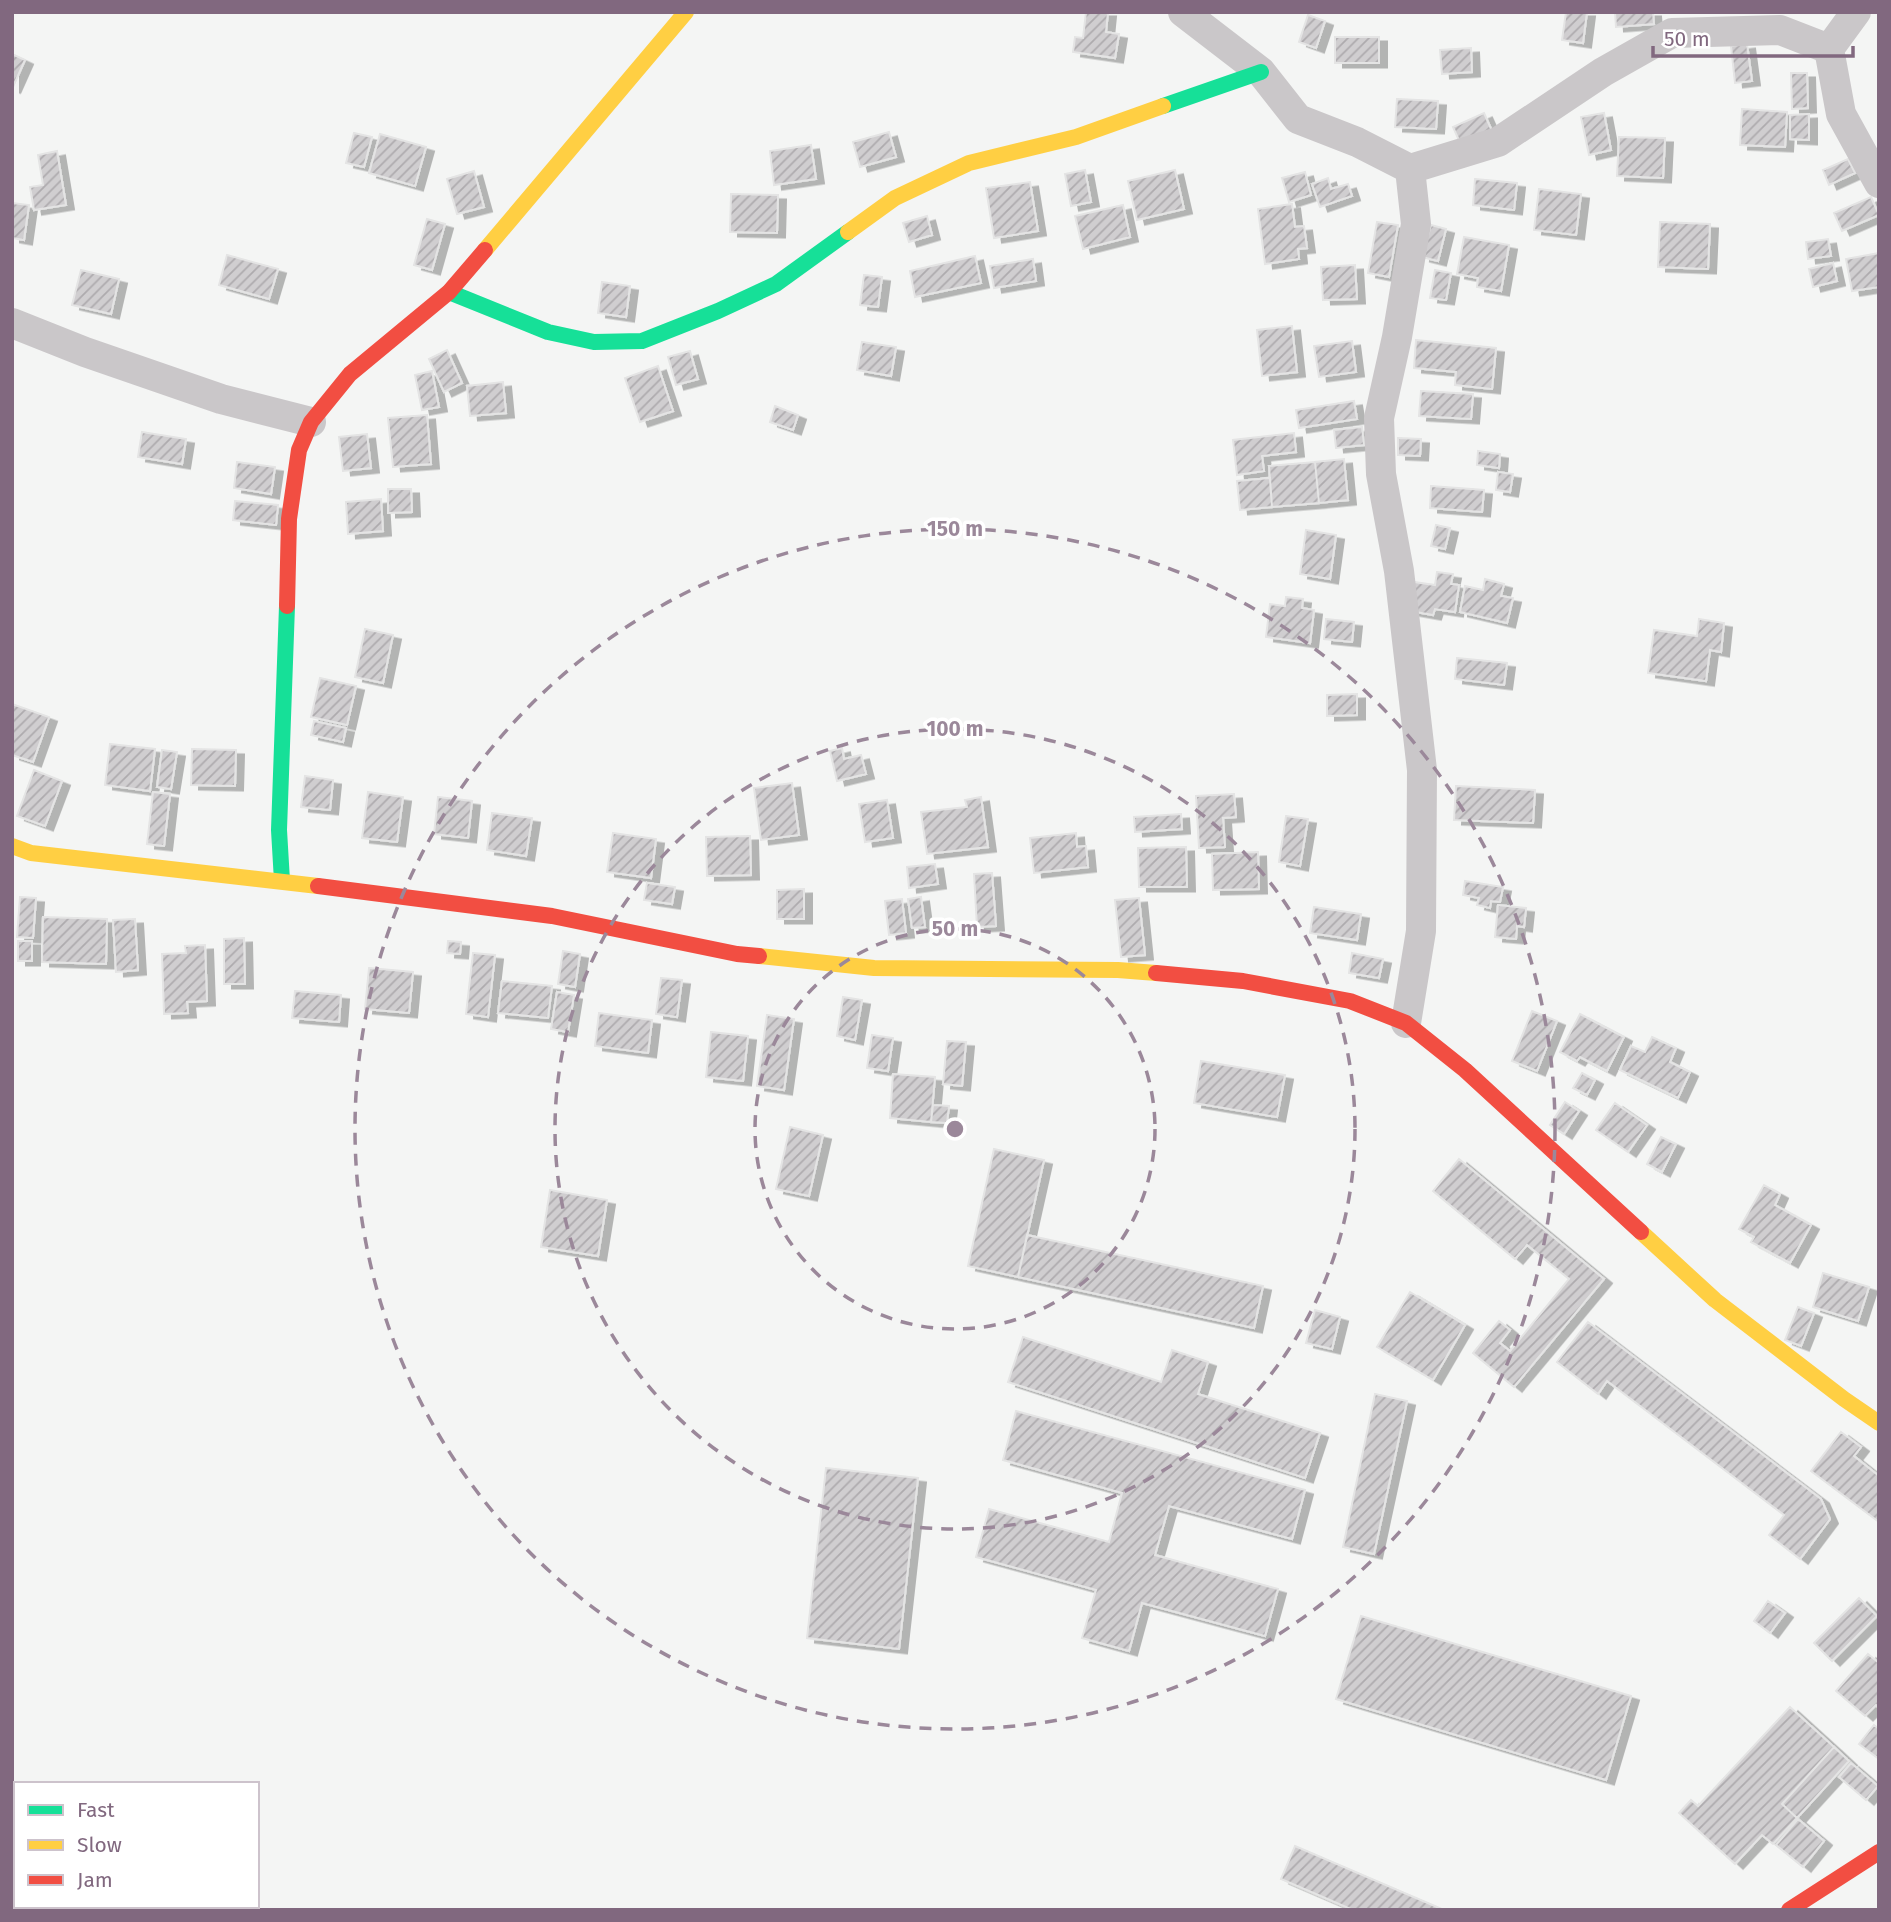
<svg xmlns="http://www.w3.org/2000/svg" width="1891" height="1922" viewBox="0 0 1891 1922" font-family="'Fira Sans',sans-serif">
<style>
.forest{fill:url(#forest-firs)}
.building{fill:url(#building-hatch);stroke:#e4e4e4;stroke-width:2;filter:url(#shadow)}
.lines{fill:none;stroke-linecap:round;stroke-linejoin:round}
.street{stroke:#cac7c9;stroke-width:30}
.fast{stroke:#16e098;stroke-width:16}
.slow{stroke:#ffcf43;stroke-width:16}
.jam{stroke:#f24e42;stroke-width:16}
.ring{fill:none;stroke:#9b889a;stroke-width:3.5;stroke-dasharray:12 9}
.centre{fill:#9b889a;stroke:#fff;stroke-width:3.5}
.ring-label{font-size:21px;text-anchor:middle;font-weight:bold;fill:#9b889a;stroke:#fff;stroke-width:7;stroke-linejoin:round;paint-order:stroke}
</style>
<defs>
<pattern id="forest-firs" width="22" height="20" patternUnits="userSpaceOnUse" patternTransform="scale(1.75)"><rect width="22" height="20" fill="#e1e5e6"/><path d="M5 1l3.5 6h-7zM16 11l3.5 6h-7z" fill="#bcbdc0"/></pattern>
<pattern id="building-hatch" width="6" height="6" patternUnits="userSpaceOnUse" patternTransform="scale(1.75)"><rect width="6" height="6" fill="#d0ced0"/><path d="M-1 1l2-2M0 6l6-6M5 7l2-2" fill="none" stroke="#aeabae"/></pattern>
<filter id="shadow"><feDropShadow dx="8" dy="4.5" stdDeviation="0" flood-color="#0004"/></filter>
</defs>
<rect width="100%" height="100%" fill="#f4f5f4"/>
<path class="forest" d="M12,1801L16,1804V1906H117L121,1910H12Z"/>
<path class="building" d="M1086,12H1108L1106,32L1119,34L1115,58L1073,52L1075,37L1083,38Z
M1566,12H1587L1583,43L1562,40Z
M1615,12H1653L1654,24L1616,27Z
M1308,15L1325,21L1316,48L1299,42Z
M1335,37H1379V63H1335Z
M1747,44L1752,81L1735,83L1731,46Z
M1471,48L1472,72L1442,74L1440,50Z
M12,54L25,60L12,89Z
M1791,73H1807L1808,108L1792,109Z
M1397,99L1438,101L1436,129L1395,127Z
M1742,109L1787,112L1785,147L1740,145Z
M1484,113L1492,131L1461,145L1453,127Z
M1604,113L1611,150L1589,155L1581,117Z
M1809,114V140L1790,139V115Z
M889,132L896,157L860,167L853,142Z
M354,133L372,137L364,167L346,163Z
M380,134L426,147L415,186L369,173Z
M1619,137L1665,138L1663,178L1617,176Z
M811,145L816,179L774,185L770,151Z
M57,151L66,205L34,210L30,187L43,185L38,155Z
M1848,159L1855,173L1829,185L1823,170Z
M1085,170L1091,202L1071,206L1065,174Z
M1175,170L1184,209L1137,220L1128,181Z
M474,171L484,207L457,214L447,179Z
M1305,172L1311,195L1289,202L1282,178Z
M1328,178L1331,189L1348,184L1352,196L1320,207L1312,184Z
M1475,179L1517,183L1514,210L1473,205Z
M1030,182L1038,231L994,238L986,188Z
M1539,189L1581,194L1576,235L1534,230Z
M731,194L778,195L777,233L730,232Z
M1871,197L1879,215L1842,231L1834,213Z
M12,203L29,205L24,240L12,238Z
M1292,204L1295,227L1304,226L1307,248L1298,249L1299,259L1265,264L1258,209Z
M1123,205L1130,237L1083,249L1075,216Z
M927,216L932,235L909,242L903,223Z
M427,219L445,224L432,270L414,265Z
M1377,222L1398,225L1389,277L1368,273Z
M1660,222L1710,224L1708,269L1658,267Z
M1431,225L1446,229L1438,261L1422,257Z
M1464,237L1509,245L1501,291L1477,287L1478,278L1457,274Z
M1828,239L1831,256L1808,259L1806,242Z
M1879,253V287L1852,291L1846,259Z
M227,255L278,269L269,299L219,285Z
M975,256L981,283L915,297L910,271Z
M1033,259L1036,281L994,288L990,266Z
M1833,263L1837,281L1813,287L1809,269Z
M1355,265L1357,299L1323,300L1321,267Z
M81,270L119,279L111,314L72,305Z
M1435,270L1451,273L1446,300L1430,298Z
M864,275L882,277L878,307L860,305Z
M602,282L630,286L626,317L598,313Z
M1292,326L1297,372L1262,376L1257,330Z
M1416,340L1496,348L1492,389L1455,385L1456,372L1414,368Z
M1352,341L1356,372L1319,377L1314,346Z
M862,342L896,347L891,376L857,370Z
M447,350L462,383L444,392L429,359Z
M690,351L698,379L676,385L668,357Z
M658,366L673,411L640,422L625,378Z
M432,371L439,407L422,410L415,375Z
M503,382L506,413L470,416L467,386Z
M1421,391L1473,394L1471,419L1419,416Z
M1354,401L1357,419L1299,428L1296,410Z
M775,406L798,415L793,430L770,422Z
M427,415L431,464L393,467L388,418Z
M1362,427L1364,445L1336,448L1334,430Z
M142,432L186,439L182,464L138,457Z
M1294,433L1296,452L1262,456L1264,471L1237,475L1233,440Z
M367,434L371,468L343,471L339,437Z
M1398,438L1421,439L1420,456L1398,455Z
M1478,451L1500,454L1499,468L1477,465Z
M1344,459L1348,500L1319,503L1315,462Z
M237,462L275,467L271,494L234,488Z
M1315,462L1319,503L1272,507L1269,466Z
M1498,472L1513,474L1510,492L1496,490Z
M1270,478L1272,507L1240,510L1237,481Z
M1431,486L1484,490L1482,512L1430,508Z
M388,489H411L412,512L388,513Z
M381,499L383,531L348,534L346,502Z
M235,501L278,505L276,525L233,520Z
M1436,525L1450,528L1445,549L1431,546Z
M1306,530L1336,535L1330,579L1300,574Z
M1437,572L1453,574L1451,584L1459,585L1455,612L1435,609L1433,615L1410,611L1414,582L1435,585Z
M1485,579L1504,584L1501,596L1513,598L1507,623L1460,612L1465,586L1483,590Z
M1286,597L1303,599L1302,608L1314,610L1310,643L1266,637L1270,604L1285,606Z
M1326,619L1354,622L1352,642L1324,639Z
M1699,619L1724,623L1721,652L1710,650L1706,681L1648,673L1654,630L1697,636Z
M365,629L393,635L383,683L355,677Z
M1457,658L1507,663L1504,685L1455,679Z
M320,678L356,686L347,725L311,717Z
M1357,694V715L1327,716V695Z
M12,704L49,717L33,762L12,755Z
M314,721L346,728L343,742L311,735Z
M110,744L155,749L150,791L105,785Z
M842,748L844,759L861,755L866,774L837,781L830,751Z
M192,749L236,750L235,786L191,785Z
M162,750L177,752L171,789L157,787Z
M34,770L62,781L45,826L17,816Z
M305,776L333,780L330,810L301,807Z
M792,783L799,835L761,840L754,788Z
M1456,786L1535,790L1533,823L1454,820Z
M153,792L170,794L164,846L147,844Z
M368,792L403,797L397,842L362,838Z
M1234,794L1236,817L1223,818L1225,847L1199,848L1196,796Z
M438,797L472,801L468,838L434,834Z
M981,797L988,847L927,854L921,812L967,807L965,800Z
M887,800L893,838L865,842L859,804Z
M492,813L532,818L526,856L487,850Z
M1181,814L1182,829L1135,832L1134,817Z
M1286,816L1308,819L1300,866L1279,862Z
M613,833L656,839L651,878L607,872Z
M1076,833L1077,847L1086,846L1088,867L1034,873L1030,838Z
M750,836L751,875L707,876L706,837Z
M1186,847L1187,887H1139L1138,848Z
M1258,852L1259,889L1213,890L1212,854Z
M935,864L938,884L909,888L907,867Z
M992,873L996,926L977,927L974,874Z
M1465,881L1503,887L1500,902L1491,901L1490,908L1477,905L1479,898L1463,895Z
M647,883L675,887L672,904L644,900Z
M804,889V919H777V890Z
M20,897L36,898L33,938L17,937Z
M921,897L925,927L912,928L908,899Z
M1139,898L1145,955L1121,957L1115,900Z
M902,899L906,933L889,935L885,901Z
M1498,905L1526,908L1524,927L1517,926L1516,939L1495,937Z
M1314,907L1361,914L1357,940L1310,933Z
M43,917L107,919L106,964L42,962Z
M135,919L138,970L116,972L113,920Z
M244,938L245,984H224V939Z
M18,941H32V961H18Z
M448,941L461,942L460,954L447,953Z
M205,945L207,1001L187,1002L188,1013L164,1014L162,954L186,953L185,946Z
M563,951L580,954L575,987L558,984Z
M473,953L495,955L488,1017L466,1014Z
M1352,953L1383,959L1379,978L1349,973Z
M369,968L413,972L409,1013L365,1009Z
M661,978L682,980L677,1017L656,1014Z
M502,981L552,986L548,1018L498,1013Z
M295,991L341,995L339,1022L292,1018Z
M557,992L574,995L568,1032L551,1029Z
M843,997L862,1000L855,1040L837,1036Z
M1532,1011L1557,1021L1537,1071L1512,1061Z
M599,1013L652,1020L648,1053L595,1046Z
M1580,1014L1624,1037L1607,1071L1580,1057L1577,1061L1560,1052Z
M767,1015L794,1019L784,1090L757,1086Z
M711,1032L748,1036L743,1081L706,1077Z
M872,1035L893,1038L888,1071L867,1068Z
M1652,1037L1676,1048L1670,1062L1690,1072L1678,1098L1620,1070L1631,1046L1645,1052Z
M947,1041L966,1042L962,1086L943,1084Z
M1201,1061L1285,1075L1277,1117L1194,1103Z
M1582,1073L1595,1080L1587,1095L1573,1088Z
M893,1074L935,1077L931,1122L890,1118Z
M1565,1102L1579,1111L1564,1134L1550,1125Z
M1615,1103L1647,1125L1628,1152L1596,1130Z
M933,1105L949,1106L947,1123L931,1122Z
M790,1127L823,1135L809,1196L776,1189Z
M1661,1137L1676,1144L1662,1172L1647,1164Z
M994,1149L1044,1160L1018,1277L968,1266Z
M1459,1159L1604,1279L1514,1387L1473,1353L1499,1321L1510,1330L1500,1343L1510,1351L1569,1279L1527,1245L1515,1259L1433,1191Z
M1764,1185L1780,1194L1775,1205L1811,1225L1790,1263L1751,1242L1754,1237L1739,1229Z
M550,1190L607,1200L598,1256L541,1247Z
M1027,1235L1263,1286L1254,1328L1018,1277Z
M1823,1273L1869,1287L1858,1321L1813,1307Z
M1410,1292L1465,1325L1433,1380L1377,1347Z
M1798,1307L1814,1313L1801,1346L1785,1340Z
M1315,1310L1340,1317L1332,1349L1306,1343Z
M1588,1322L1821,1499L1830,1519L1800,1559L1769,1535L1784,1515L1607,1381L1598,1394L1557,1362Z
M1023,1337L1161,1382L1172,1350L1208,1362L1198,1394L1320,1433L1305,1478L1008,1382Z
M1375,1394L1407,1401L1374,1554L1343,1547Z
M1016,1411L1305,1490L1292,1539L1169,1506L1155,1555L1278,1589L1265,1636L1142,1603L1129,1651L1082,1638L1096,1590L976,1557L989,1509L1109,1542L1122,1493L1003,1460Z
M1841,1432L1861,1447L1854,1456L1879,1476V1522L1811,1471Z
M826,1468L918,1478L899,1649L807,1638Z
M1859,1598L1877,1616L1832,1661L1814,1643Z
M1768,1601L1785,1613L1770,1633L1754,1621Z
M1361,1616L1631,1696L1606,1780L1336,1699Z
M1868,1654L1879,1663V1708L1876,1705L1865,1716L1836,1691Z
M1790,1707L1834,1747L1782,1804L1797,1818L1773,1844L1762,1835L1735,1864L1679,1813L1691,1800L1698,1806Z
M1874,1725L1879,1729V1759L1859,1744Z
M1834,1747L1849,1761L1797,1818L1782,1804Z
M1851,1763L1878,1786L1866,1800L1839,1777Z
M1798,1819L1824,1841L1803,1867L1776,1845Z
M1295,1846L1444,1910H1353L1281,1879Z"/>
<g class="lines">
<path class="street" d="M1183,12L1261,72L1298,119L1357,142L1410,169L1498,142L1603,72L1672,33L1780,30L1829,49
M1856,12L1829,49L1841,114L1879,183
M12,323L85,352L221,399L311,422
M1406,1023L1421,931L1422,770L1399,571L1381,474L1379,418L1397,337L1416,224L1410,169"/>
<path class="fast" d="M1163,106L1261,72
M449,292L548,332L594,342L642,341L718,311L776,284L848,232
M282,881L279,830L287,606"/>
<path class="slow" d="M848,232L895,198L969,163L1076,137L1163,106
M485,250L686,12
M12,846L31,853L318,886
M759,956L874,968L1118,970L1156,973
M1641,1232L1715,1300L1844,1399L1879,1423"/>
<path class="jam" d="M287,606L289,519L299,450L311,422L350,374L449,292L485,250
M318,886L552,916L737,954L759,956
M1156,973L1243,981L1350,1001L1406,1023L1465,1070L1641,1232
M1789,1910L1879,1852"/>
</g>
<g class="ring">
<circle cx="955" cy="1129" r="200"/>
<circle cx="955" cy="1129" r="400"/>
<circle cx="955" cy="1129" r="600"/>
</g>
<circle cx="955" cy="1129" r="10" class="centre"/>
<g class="ring-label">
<text x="955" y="536">150 m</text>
<text x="955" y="736">100 m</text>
<text x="955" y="936">50 m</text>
</g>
<rect width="1891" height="1922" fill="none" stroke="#81687f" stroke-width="28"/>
<rect x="14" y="1782" width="245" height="126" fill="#ffffff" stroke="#cdc3cc" stroke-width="2"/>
<rect x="28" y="1805" width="35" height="10" fill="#16e098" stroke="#cdc3cc" stroke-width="2"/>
<text x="77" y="1817" font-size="21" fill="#81687f">Fast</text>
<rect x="28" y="1840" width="35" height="10" fill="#ffcf43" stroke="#cdc3cc" stroke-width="2"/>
<text x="77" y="1852" font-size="21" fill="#81687f">Slow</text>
<rect x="28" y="1875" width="35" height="10" fill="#f24e42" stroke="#cdc3cc" stroke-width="2"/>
<text x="77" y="1887" font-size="21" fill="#81687f">Jam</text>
<path d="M1653 46v10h200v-10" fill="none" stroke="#81687f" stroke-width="3.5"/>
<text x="1664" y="46" font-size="21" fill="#81687f" stroke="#ffffff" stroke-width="5" paint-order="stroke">50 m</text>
</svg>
